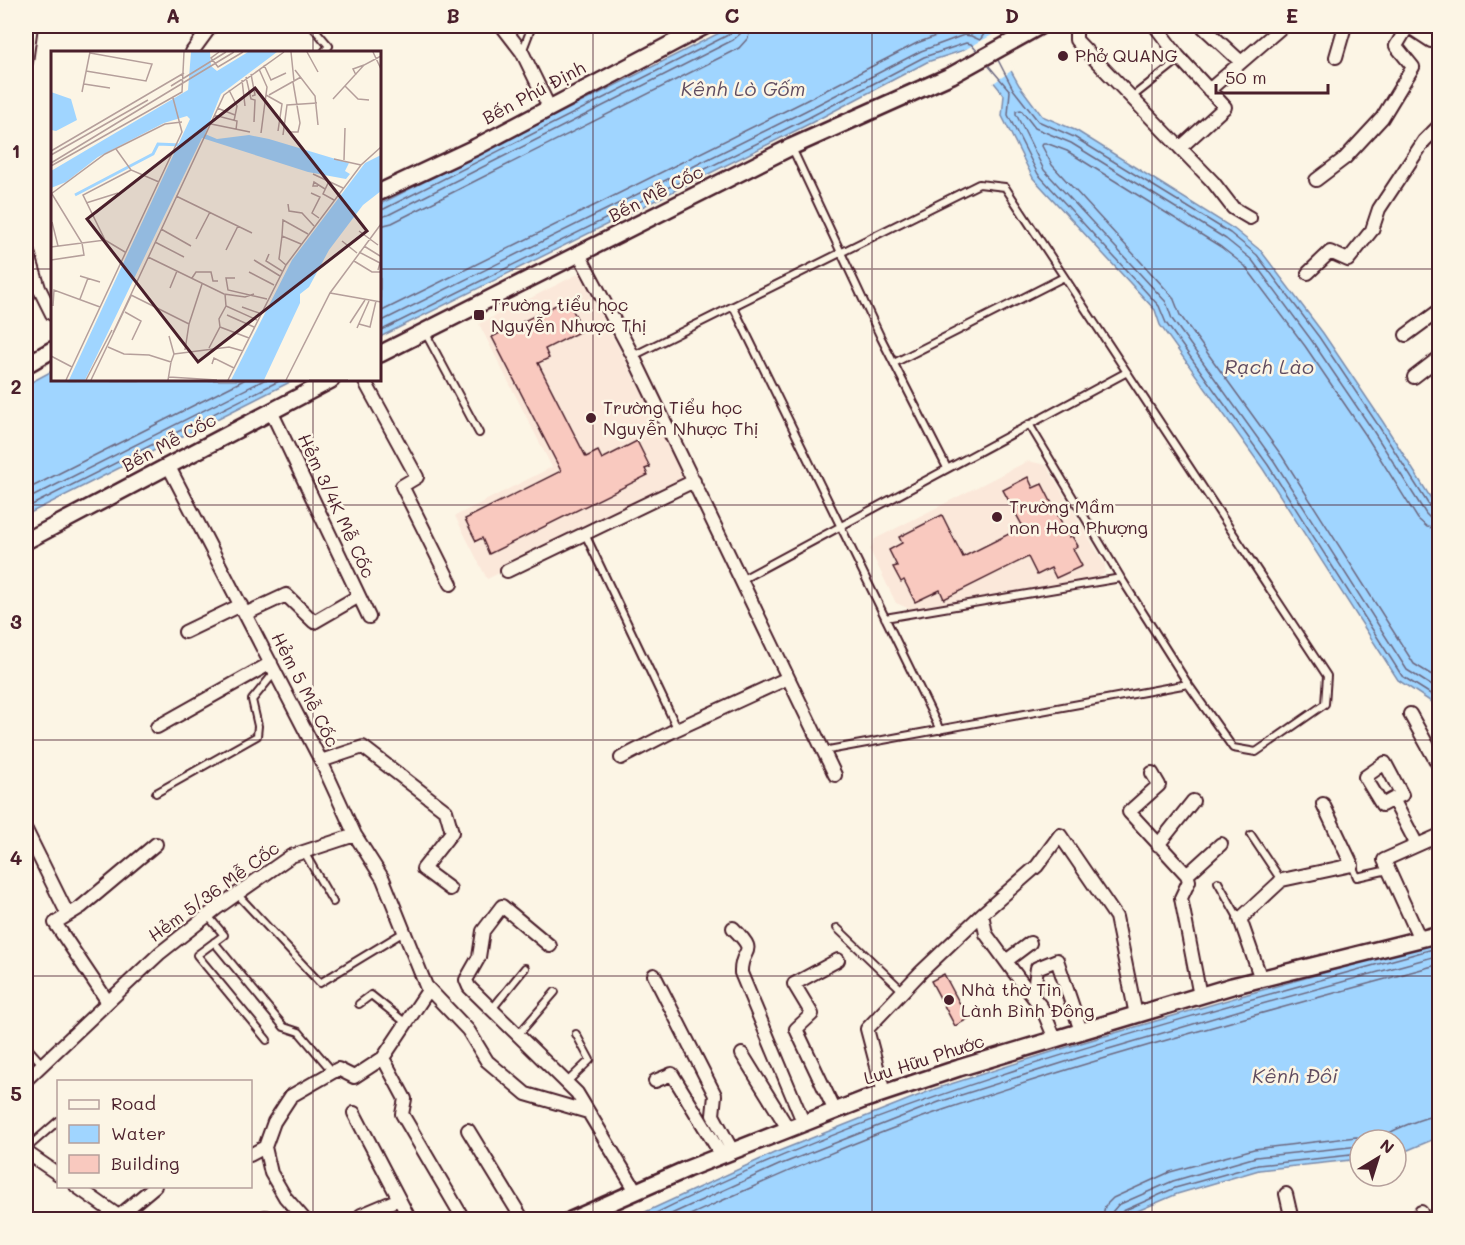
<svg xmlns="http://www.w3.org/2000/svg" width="1465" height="1245" viewBox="0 0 1465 1245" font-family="Mali,sans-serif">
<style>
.built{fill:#fbe8da}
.water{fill:#a0d5ff;stroke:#7e8caa;stroke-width:1.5}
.pier{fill:#fcf5e5}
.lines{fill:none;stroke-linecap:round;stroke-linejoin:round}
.shore{stroke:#6c6880;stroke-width:1.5}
.building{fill:#f9c9bf;stroke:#4a1f2b;stroke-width:1.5}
.service-casing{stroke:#4a1f2b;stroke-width:10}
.minor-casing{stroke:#4a1f2b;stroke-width:16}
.tertiary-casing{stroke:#4a1f2b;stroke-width:20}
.service{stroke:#fcf5e5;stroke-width:6}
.minor{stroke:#fcf5e5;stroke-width:12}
.tertiary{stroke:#fcf5e5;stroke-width:15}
.grid{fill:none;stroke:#4a1f2b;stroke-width:1.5;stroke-opacity:0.55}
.poi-dot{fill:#4a1f2b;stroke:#fcf5e5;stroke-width:2}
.labels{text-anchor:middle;stroke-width:5;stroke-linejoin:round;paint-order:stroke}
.poi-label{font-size:18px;fill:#4a1f2b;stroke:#fcf5e5;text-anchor:start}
.street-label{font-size:18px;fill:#4a1f2b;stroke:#fcf5e5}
.water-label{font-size:20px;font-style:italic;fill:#604c60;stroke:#fcf5e5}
.inset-river{fill:none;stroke:#a0d5ff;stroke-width:3}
.inset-road{fill:none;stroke:#b59f9b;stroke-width:1.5}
.view{fill:#4a1f2b;fill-opacity:0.15;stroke:#4a1f2b;stroke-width:3}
.inset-edge{fill:none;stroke:#4a1f2b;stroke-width:3}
.neatline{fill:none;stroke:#4a1f2b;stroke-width:2}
.grid-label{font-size:20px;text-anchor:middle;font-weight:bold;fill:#4a1f2b}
</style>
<rect width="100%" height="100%" fill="#fcf5e5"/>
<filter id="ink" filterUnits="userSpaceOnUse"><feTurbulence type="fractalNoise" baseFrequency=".0167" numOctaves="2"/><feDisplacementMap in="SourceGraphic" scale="12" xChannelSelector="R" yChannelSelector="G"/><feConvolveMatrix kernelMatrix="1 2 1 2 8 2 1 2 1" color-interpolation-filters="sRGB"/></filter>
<g filter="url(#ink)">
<path class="built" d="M580,273L686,479L487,579L455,516L552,467L479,324Z
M1028,461L1046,465L1105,565V573L1099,577L910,609L896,603L870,550L875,539Z"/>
<path class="water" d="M733,26H1022L995,42L1019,85L1042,116L1077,131L1234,229L1261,251L1323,333L1383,422L1439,511V707L1398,680L1263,469L1160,325L1155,310L1033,178L1002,116L1004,95L967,49L927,62L811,123L380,337V204Z
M52,371V380H294L26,515V385Z
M1439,941V1137L1401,1153L1396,1154V1140H1360V1159L1259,1170L1177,1194L1119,1219L628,1220L774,1153L935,1089L1074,1045L1248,994Z"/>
<path class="pier" d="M1009,26H1025L999,42L1014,69L992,84L966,52L951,57Z"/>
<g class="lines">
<path class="shore" d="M998,60L1013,89L1038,121L1074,137L1230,233L1257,255L1319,337L1378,425L1432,510L1440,513
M988,65L1010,91L1008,115L1038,174L1159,306L1166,323L1268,465L1402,676L1440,700
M380,209H384L730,34L733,30L734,26
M380,217L388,215L733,40L740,34L742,26
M380,226L392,223L739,48L748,38L751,26
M380,312L801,103L917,43L960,27L976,28L979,26
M380,322L805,111L921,51L964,35L971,36L980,40L986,31L995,26
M380,331L808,118L924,57L966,43L971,44L977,51
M26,490L244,380
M26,500L264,380
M26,508L281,380
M1440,520L1431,519L1426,514L1372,429L1312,341L1252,260L1226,239L1071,143L1035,128L1021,110L1016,111V114L1044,170L1166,302L1172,319L1274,461L1407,670L1440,691
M1440,529L1427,527L1418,519L1365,434L1305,346L1245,266L1221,247L1067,151L1046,143H1043L1042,146L1052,165L1173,297L1180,315L1282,456L1414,664L1440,680
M1379,1140C1388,1131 1426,1116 1440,1115
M642,1220C894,1093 1169,1022 1440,947
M658,1220L779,1165L939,1102L1078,1058L1251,1007L1440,955
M679,1220C766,1181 853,1141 943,1110C1106,1054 1274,1010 1440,964
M1102,1220L1105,1206L1113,1198L1170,1172L1254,1149L1356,1137L1370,1140
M1111,1220L1112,1212L1118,1205L1173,1181L1256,1157L1360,1146
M1119,1220V1215L1123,1211L1175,1188L1258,1165L1360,1154"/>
</g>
<path class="building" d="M562,302L565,308L570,305L583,330L545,349L549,358L538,363L586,457L598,451L602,459L637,441L650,467L645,469L648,475L489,554L482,538L476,541L465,519L561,471L492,337Z
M1028,477L1033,488L1042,484L1069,537L1072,536L1078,546L1073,549L1082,566L1056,578L1051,568L1037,575L1028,557L944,599L940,590L915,602L904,580L901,582L893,567L897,566L889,550L902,543L899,537L942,515L963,557L1023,527L1003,490Z
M944,974L968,1019L955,1026L931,981Z"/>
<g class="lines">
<g class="service-casing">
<path id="service" d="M312,26L329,46L324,52
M1391,26L1404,32
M522,52L532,26
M1132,97L1180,59
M792,148L881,338L947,468
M26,293L39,288
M733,306L940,730
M425,332L479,433
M633,356L979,184L1005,187L1327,676L1325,704L1256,752L1233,748L1188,684L823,751
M894,363L1064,277
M1029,424L1121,578L1188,684
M585,534L677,728
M741,580L1127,372
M885,618L1121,578
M156,793L257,736L258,726L252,700L275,672
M1251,835L1281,880
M304,852L333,902
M1352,865L1357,877L1388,870
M1218,882L1239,919
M237,894L320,983L404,932
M208,916L224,935L197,955L267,1040
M837,928L903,991
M214,942L284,1027L299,1032L333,1072
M359,1004L371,995L406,1023
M492,1009L525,968
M518,1035L555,992
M26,1046L42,1064
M567,1082L590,1060L576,1034
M26,1149L58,1121"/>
</g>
<g class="minor-casing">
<path id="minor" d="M502,26L522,52L549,107
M1076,26V40L1213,182L1233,208L1250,218
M1155,26L1178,56L1225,107L1180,148
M1202,26L1241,62
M1408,26L1431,41L1440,28
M192,52L211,26
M1336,57L1345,26
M26,62L31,26
M1209,90L1283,26
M1316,180L1345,158L1382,118L1413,67L1396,46L1408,26
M26,246L39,288L52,314
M579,254L633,356L835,775
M1308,273L1330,252L1348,260L1372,230L1379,209L1424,141L1440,125
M1406,335L1440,310
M1414,377L1440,357
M364,380L417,477L402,486L451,584
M271,411L369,617
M168,465L321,761L355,835L383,879L426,986L468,1030L487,1061L526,1094L588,1112
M507,571L694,481
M245,614L286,595L314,622L359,596
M185,632L241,605
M1410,714L1440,768
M157,727L271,663
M621,758L677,729L788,678
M321,761L363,747L446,811L452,832L423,869L450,889
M1152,773L1159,785L1129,812L1187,875L1189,881L1181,898L1200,996
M1393,799L1382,805L1365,777L1385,763L1402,795L1393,799L1417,845
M26,830L68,915L55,923L108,1002L26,1080
M1158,845L1193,801
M1187,875L1221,844
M68,915L81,907L156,844
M733,928C761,956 740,946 741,973L804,1124
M1420,939L1384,860L1440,835
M550,946L502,906L483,931L479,957L466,980L469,987L577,1093L636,1191
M1006,961L1030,943
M654,975L715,1095L713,1115L733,1152
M1261,979L1240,919L1282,880L1352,865L1323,804
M429,989L383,1058L405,1099L402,1114L464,1220
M1033,997L1037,968L1057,960L1081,1031
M108,1002L160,953L217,908L291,856L355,835
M1055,1039L1042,1008L1019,979L986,934L982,914L1037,866L1060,835L1116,917L1136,1015
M742,1054L789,1130
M655,1081L672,1074L722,1156
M884,1093L867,1029L921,972L982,914
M835,1111L796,1029L812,1014L794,984L838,960
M354,1113L410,1220
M468,1130L523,1220
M265,1147L274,1122L291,1096L338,1069L354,1077L383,1058
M26,1152L58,1174
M250,1155L265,1147L271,1173L285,1197L305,1220
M76,1186L124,1220
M1286,1194L1292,1220
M1421,1212L1423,1220
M361,1215L399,1199
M119,1216L155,1186
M263,1220L265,1217"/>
</g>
<g class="tertiary-casing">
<path id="tertiary" d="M380,192L476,147L705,26
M380,354L791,147L952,75L1040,26
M26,365L52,350
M26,541L331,380
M571,1220L687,1169L863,1100L959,1068L1232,986L1440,934"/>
</g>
<use href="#service" class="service"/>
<use href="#minor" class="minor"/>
<use href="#tertiary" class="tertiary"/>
</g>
</g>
<path class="grid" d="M313,26V52M593,26V1220M872,26V1220M1152,26V1220M26,269H52M380,269H1440M313,380V1220M26,505H1440M26,740H1440M26,976H1440"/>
<g class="poi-dot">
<circle cx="1063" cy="56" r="6"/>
<rect x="473" y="309" width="12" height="12" rx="3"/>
<circle cx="591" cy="418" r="6"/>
<circle cx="997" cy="517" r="6"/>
<circle cx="949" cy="1000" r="6"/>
</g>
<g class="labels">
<g class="poi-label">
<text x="1075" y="62">Phở QUANG</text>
<text x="491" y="311">Trường tiểu học<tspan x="491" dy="21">Nguyễn Nhược Thị</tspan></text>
<text x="603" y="414">Trường Tiểu học<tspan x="603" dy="21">Nguyễn Nhược Thị</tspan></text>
<text x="1009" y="513">Trường Mầm<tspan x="1009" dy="21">non Hoa Phượng</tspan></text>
<text x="961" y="996">Nhà thờ Tin<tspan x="961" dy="21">Lành Bình Đông</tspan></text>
</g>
<g class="street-label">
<text transform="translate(534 93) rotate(-28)" y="6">Bến Phú Định</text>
<text transform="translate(656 194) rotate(-27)" y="6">Bến Mễ Cốc</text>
<text transform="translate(169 443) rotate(-28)" y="6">Bến Mễ Cốc</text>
<text transform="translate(336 506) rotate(65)" y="6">Hẻm 3/4K Mễ Cốc</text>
<text transform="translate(305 690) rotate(63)" y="6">Hẻm 5 Mễ Cốc</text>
<text transform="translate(214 892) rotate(-36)" y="6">Hẻm 5/36 Mễ Cốc</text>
<text transform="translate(924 1060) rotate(-18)" y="6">Lưu Hữu Phước</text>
</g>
<g class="water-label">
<text x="743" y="96">Kênh Lò Gốm</text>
<text x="1269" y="374">Rạch Lào</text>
<text x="1295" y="1083">Kênh Đôi</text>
</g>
</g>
<g transform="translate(51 51)">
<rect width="330" height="330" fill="#fcf5e5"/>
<path d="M140,1H159L160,15L166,20L197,1H226L170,43L154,83L166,88L198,84L218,88L298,112L294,120L299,123L295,128L257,121L151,87L34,329H18L139,68L136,65L113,72L47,106L15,131L0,137V120L137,39ZM0,41L20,48L26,69L5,80L0,79ZM330,104V140L312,154L278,199L258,236L249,243V252L213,329H180L241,209L314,112Z" fill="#a0d5ff"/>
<path class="inset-river" d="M24,144L102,103L107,93L130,94"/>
<path class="inset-road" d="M168,1L160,7L167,16L192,1M240,1L243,30M256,1L267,21M322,1L330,18M213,14L220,29L235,22M208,18L216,36L210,82M244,19L264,45L267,74M35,20L95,30L101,13L39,2M200,23L204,44L201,45M305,24L302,18L313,14M195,26L200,48L204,49L203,71M191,29L194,55M33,33L59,37M120,35L175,1M294,35L307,48L318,49M178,39L186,55L183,70M31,41L39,1M215,44L231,53L227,80M218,44L250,26M282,48L313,14L330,5M166,57L184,64M163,64L186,70L185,79M160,73L199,81M239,81H247L249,72L242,31M232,84L236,54L266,52M65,98L80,119L108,131M0,100L133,22M0,104L97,49M283,108L310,114M293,109L294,77M0,112L183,1M0,115L131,41L133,1M262,123L292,137M278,130L272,143L283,149M267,135H262L263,131L274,138M260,142L269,146L261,162L268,167M0,143L54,103L114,73L131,71M125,145L201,182M35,152L67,142M237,153L238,160L251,162L263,175M1,171L7,195M110,178L140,195M308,180L327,194M231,185L228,208L235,214M145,188L159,161M54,189L32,144L80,119M291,190L306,202M104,191L133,206M250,193L231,185L232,169L257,183M313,195L329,205M0,196L54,189L74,201M175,199L187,175M308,201L329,212L327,219M218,203L215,210L231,220M97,206L173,243L194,246L203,243M0,209L33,204L31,192L1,143M203,209L229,225M303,210L321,221H330M198,221L223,234M29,225L49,231M141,227L145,221H160L162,230H167M184,227H175L177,239L216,248M119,237L126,220M279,242L330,251M174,243L175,255L206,269M80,244L138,273L134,299M29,248L37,227M2,255L3,239L49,256M191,256L208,262M74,261L90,270L81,289M176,264L203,276M299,272L314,249M138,273L151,233M308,273L319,276L325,250M169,276L168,268L175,255M306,277L318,250M62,282L173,44L233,1M57,296L73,303L98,304L120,311L123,303L118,285M158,297L169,276L198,287M123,303L178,296L192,300M0,305L21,316M161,313L163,307L183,317M118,326L166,329M15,329L131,81L122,47M35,329L61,279M40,329L80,245M117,329L120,311M177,329L235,214L310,114L330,96M235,329L279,242L330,173M258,329H297"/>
<path class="view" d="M204,37L316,180L147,311L36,168Z"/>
<rect width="330" height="330" class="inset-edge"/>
</g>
<rect width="1465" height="1245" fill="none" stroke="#fcf5e5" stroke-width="66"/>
<rect x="57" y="1080" width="195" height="108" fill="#fcf5e5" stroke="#b59f9b" stroke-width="1.5"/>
<rect x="69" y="1100" width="30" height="9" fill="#fcf5e5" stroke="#b59f9b" stroke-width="1.5"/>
<text x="111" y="1110" font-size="18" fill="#4a1f2b">Road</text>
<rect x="69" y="1125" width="30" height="18" fill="#a0d5ff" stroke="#b59f9b" stroke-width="1.5"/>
<text x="111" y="1140" font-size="18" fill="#4a1f2b">Water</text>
<rect x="69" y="1155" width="30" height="18" fill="#f9c9bf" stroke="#b59f9b" stroke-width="1.5"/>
<text x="111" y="1170" font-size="18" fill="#4a1f2b">Building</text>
<g transform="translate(1378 1158) rotate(38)"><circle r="28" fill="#fcf5e5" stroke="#b59f9b" stroke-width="1.5"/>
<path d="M0-4.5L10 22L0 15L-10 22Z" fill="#4a1f2b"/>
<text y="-9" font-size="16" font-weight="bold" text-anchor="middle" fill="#4a1f2b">N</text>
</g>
<path d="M1216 84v9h112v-9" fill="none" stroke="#4a1f2b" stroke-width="3"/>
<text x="1225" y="84" font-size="18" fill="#4a1f2b" stroke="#fcf5e5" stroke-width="4.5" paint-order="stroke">50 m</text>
<rect x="33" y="33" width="1399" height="1179" class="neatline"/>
<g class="grid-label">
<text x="173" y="23">A</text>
<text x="453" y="23">B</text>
<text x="732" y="23">C</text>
<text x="1012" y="23">D</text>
<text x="1292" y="23">E</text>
<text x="16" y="158">1</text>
<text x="16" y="394">2</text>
<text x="16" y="629">3</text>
<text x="16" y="865">4</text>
<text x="16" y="1101">5</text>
</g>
</svg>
